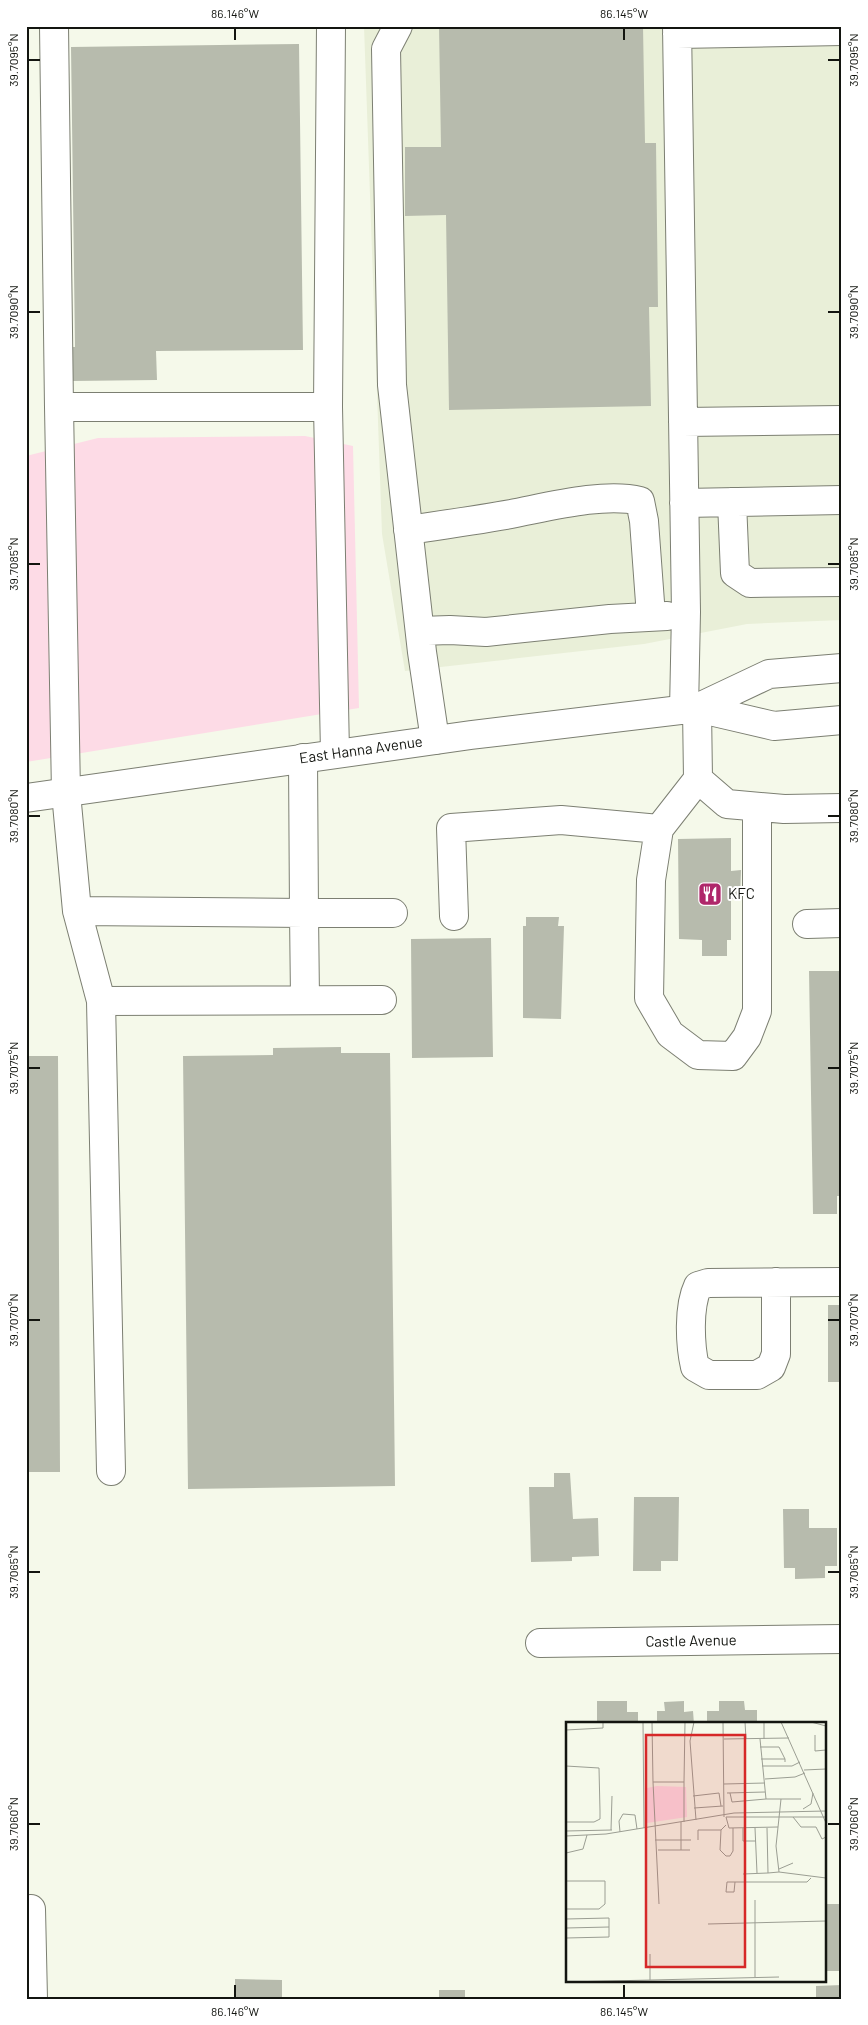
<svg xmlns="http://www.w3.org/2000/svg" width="868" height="2025" viewBox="0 0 868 2025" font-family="Barlow,sans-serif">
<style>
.built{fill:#e9efd8}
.green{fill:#fddbe6}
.building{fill:#b7bbad}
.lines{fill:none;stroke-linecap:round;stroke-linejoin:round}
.minor-casing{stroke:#7c7f72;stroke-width:30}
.major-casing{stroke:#7c7f72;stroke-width:30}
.minor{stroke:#fff;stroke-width:28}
.major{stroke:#fff;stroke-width:28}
.ticks{fill:none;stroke:#131510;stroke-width:2}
.labels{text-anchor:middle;stroke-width:4;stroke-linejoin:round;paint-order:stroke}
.street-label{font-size:15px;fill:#131510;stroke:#fff}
.poi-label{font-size:15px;fill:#131510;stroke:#fff;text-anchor:start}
.inset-road{fill:none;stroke:#9b9e93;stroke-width:1}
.view{fill:#d62828;fill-opacity:0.15;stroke:#d62828;stroke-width:2.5}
.inset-edge{fill:none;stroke:#131510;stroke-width:2.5}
.neatline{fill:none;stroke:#131510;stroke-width:2}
.ticks-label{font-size:12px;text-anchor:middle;fill:#131510}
</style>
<rect width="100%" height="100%" fill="#f5f9ea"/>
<path class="built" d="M364,26H842V620L747,624L644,644L405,671L382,534Z"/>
<path class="green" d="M305,436L353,446L359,708L26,762V456L98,438Z"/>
<path class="building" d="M439,26H643L645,143H656L658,307H649L651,406L449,410L446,215L405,216V147H441Z
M299,44L303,350L156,351L157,380L72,381V347H75L71,47Z
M731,838V871L741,870L740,899H731V940H727V956H702V940L679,939L678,839Z
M526,917H559L558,926H564L561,1019L523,1018V926H526Z
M491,938L493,1057L412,1058L411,939Z
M809,971H842V1196H837V1214H813Z
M341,1047V1053H390L395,1486L188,1489L183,1056L273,1055V1048Z
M26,1056H58L60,1472H26Z
M828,1305H842V1382H828Z
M554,1473H570L573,1519L598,1518L599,1556L572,1557V1561L531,1562L529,1487H554Z
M634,1497H679L678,1561H661V1571H633Z
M783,1509H809V1528H837V1566H825V1578L795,1579V1568H784Z
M597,1701H627V1712H638V1724H597Z
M684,1701V1712L693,1711L694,1724H657V1711H665L664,1702Z
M719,1701H744L745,1710H757V1724H707V1711H719Z
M824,1904H842V1971H824Z
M235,1979L282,1980V1999H235Z
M842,1985V1999H816V1986Z
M439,1990H465V1999H439Z"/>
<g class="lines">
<g class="minor-casing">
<path id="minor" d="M54,26L59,407
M398,26L386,49L392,385L422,652L435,740
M677,26L686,612L684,710
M677,34L842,31
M328,407L331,26
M683,422L842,420
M732,502L735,573L750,583L842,582
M684,503L842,500
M408,530C442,525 477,520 511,514C548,507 604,492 640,501L644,521L651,616
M420,631L450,630L486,632L610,619L667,616
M697,708L698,779L727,804L784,809L842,808
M698,779L659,829L651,880L649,998L670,1034L698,1055L733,1056L747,1037L757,1011V807
M77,911L304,913L303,758
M454,916L451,828L561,820L659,829
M807,924L842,923
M305,999L304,913H393
M101,1001L382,1000
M776,1282V1354L771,1367L757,1375H709L695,1367C690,1345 688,1307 698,1286L708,1283L842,1282
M111,1471L101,1001L77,911L66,793L59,407H328L335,753
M540,1643L842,1639
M31,1909L33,1999"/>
</g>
<g class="major-casing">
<path id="major" d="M697,708L774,726L842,720
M26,798L471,735L697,708L769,674L842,668"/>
</g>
<use href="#minor" class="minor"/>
<use href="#major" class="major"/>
</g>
<path class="ticks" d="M235,28V40M624,28V40M28,60H40M828,60H840M28,312H40M828,312H840M28,564H40M828,564H840M28,816H40M828,816H840M28,1068H40M828,1068H840M28,1320H40M828,1320H840M28,1572H40M828,1572H840M28,1824H40M828,1824H840M235,1985V1998M624,1985V1998"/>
<defs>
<g id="restaurant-square" transform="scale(1.25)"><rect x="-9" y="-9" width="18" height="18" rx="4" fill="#af276a" stroke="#fff"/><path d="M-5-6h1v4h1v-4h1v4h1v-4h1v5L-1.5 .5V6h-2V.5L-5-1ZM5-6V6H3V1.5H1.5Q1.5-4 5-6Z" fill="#fff"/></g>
</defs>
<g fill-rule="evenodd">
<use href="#restaurant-square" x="710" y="894"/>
</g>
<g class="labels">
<g class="street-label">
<text transform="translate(361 750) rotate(-8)" y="5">East Hanna Avenue</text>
<text transform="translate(691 1641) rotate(-1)" y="5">Castle Avenue</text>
</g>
<g class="poi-label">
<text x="728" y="899">KFC</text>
</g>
</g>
<g transform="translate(566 1722)">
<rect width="260" height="260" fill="#f5f9ea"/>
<path d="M91,64L120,65L121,95L81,101V66Z" fill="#fddbe6"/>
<path class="inset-road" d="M77,0L78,106M86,0L87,60M128,0L124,19L130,98M157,0L158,95M179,0L180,17M198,0V17M215,0L260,101M245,0L260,4M0,8L37,6V0M86,13H118M249,13V29L260,28M158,17L223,16M194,17L200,77H235M194,25H213L219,37M195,37H219V40M0,44L33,46L34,89V97L28,100H0M196,44H226L234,40M238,48L260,47M199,57L229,55L239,51M118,60L119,0M158,62L199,61M161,71L199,70M164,71L166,80L200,77M127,74L153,71L155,84M215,77L210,124L213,150L260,156M128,86L157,84M237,87L245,82L247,71M160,95L163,106L212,105M160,95H260M227,95L235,105H250L256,117L260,115M160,103L155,108L154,128L160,134H164L167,129V106M177,106V119H190M189,106L191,151M201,106L202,151L213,150M45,108L46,74M0,109L46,108M54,110L53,99L57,92L69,93L71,107M0,114L40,112L168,91L260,89M89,118H115V100M132,118V108H155M92,128H124M115,128V118H125M0,131L17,127L21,113M213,147L227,141M177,152L202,151M0,159H39V182L33,187H0M169,160L168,170H160L161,160H241L245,156M93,182L87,60H118V100M0,197L43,196V215L0,216M142,202L260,199M0,206L43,205M84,232V258M189,255V178M0,260L213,255"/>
<path class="view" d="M80,13H179V245H80Z"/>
<rect width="260" height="260" class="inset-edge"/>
</g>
<rect width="868" height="2025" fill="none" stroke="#ffffff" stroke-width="55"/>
<rect x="28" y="28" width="812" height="1970" class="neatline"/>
<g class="ticks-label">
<text x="235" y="18">86.146°W</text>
<text x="624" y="18">86.145°W</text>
<text transform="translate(14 60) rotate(-90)" y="4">39.7095°N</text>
<text transform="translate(854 60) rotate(-90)" y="4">39.7095°N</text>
<text transform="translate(14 312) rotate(-90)" y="4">39.7090°N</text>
<text transform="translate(854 312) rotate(-90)" y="4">39.7090°N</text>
<text transform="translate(14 564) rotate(-90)" y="4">39.7085°N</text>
<text transform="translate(854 564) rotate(-90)" y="4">39.7085°N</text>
<text transform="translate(14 816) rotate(-90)" y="4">39.7080°N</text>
<text transform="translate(854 816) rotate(-90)" y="4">39.7080°N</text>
<text transform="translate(14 1068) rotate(-90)" y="4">39.7075°N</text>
<text transform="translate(854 1068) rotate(-90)" y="4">39.7075°N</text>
<text transform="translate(14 1320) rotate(-90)" y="4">39.7070°N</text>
<text transform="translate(854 1320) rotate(-90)" y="4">39.7070°N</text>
<text transform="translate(14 1572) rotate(-90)" y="4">39.7065°N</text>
<text transform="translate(854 1572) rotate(-90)" y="4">39.7065°N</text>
<text transform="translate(14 1824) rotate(-90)" y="4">39.7060°N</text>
<text transform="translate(854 1824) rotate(-90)" y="4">39.7060°N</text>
<text x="235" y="2016">86.146°W</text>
<text x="624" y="2016">86.145°W</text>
</g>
</svg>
